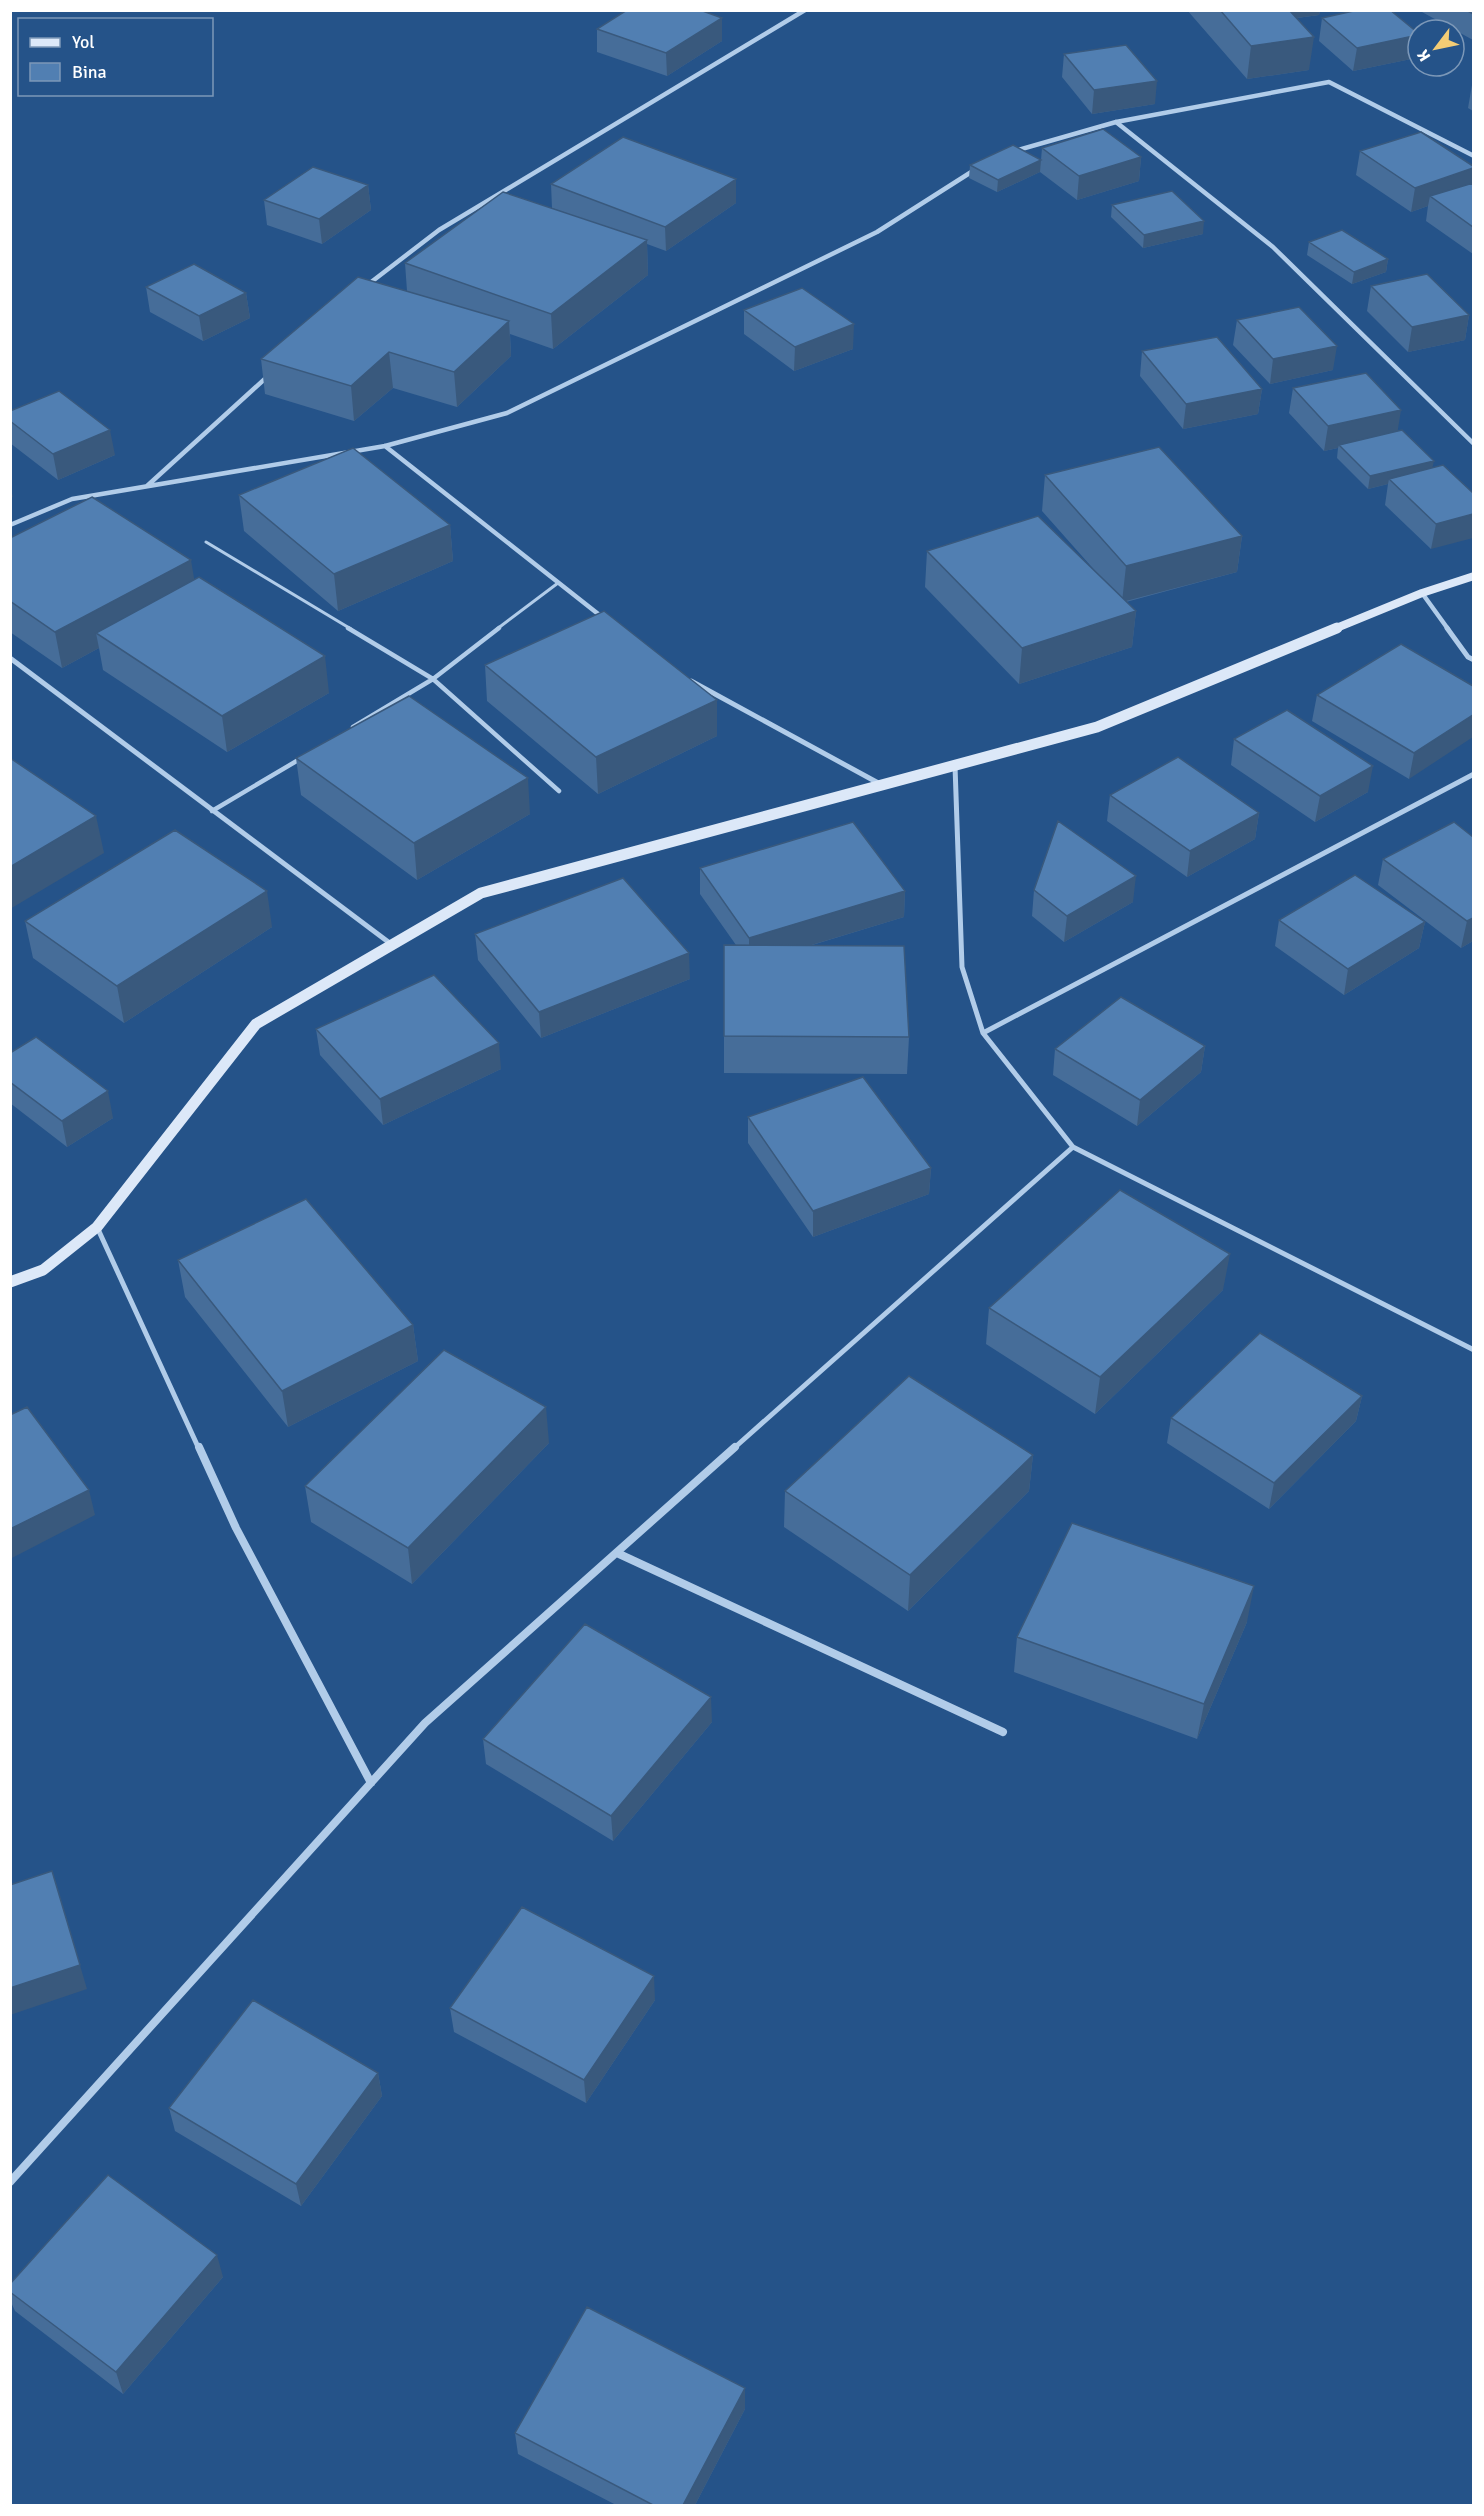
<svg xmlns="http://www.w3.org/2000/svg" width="1484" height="2516" viewBox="0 0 1484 2516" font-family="Signika,sans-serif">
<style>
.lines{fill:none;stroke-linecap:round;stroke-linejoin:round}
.lane-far1{stroke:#b1cce9;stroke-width:3}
.lane{stroke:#b1cce9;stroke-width:4.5}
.street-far2{stroke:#b1cce9;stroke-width:4.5}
.street-far1{stroke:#b1cce9;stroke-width:5}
.street{stroke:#b1cce9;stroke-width:8}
.secondary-far1{stroke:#dce8f8;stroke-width:8}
.secondary{stroke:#dce8f8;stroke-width:11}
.wall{fill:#466d99}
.shaded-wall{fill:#39597d}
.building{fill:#517fb2;stroke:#39597d;stroke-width:1.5}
</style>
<rect width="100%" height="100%" fill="#255389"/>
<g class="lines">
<path class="lane-far1" d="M206,542L351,629
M497,629L558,583"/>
<path class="lane" d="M348,628L433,679L559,791
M353,727L433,679L499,628
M212,811L300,759"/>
<path class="street-far2" d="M1116,122L1273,247L1474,444
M1015,151L1116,122L1329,82L1474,156
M366,286L439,230L805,10
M385,446L602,617
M147,486L268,376
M10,525L72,499L385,446L507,413L877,232L976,169
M1422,593L1448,629"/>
<path class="street-far1" d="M1447,628L1468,657L1474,660
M10,658L391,944
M691,681L882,785
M955,766L962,967L983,1033L1073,1147L1474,1350
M983,1033L1474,774
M97,1227L199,1449
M733,1449L1073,1147"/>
<path class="street" d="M199,1447L236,1528L371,1783
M617,1553L1003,1732
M10,2182L425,1723L735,1447"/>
<path class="secondary-far1" d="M1334,629L1422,593L1474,576"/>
<path class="secondary" d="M10,1282L43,1270L97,1227L256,1024L481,893L1097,727L1337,628"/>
</g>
<path class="wall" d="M1187,10H1320L1319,15L1297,18L1309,70L1247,79Z
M1423,10H1473V40L1422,12Z
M722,18V41L667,76L597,52V29Z
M1322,18L1416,58L1353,71L1319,41Z
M1064,54L1155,104L1092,114L1062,77Z
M1473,84V111L1468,108L1472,85Z
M1042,148L1141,157L1139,181L1077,200L1040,172L997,192L969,178L970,165L1041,160Z
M1360,151L1473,166V254L1426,221L1428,206L1411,212L1356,175Z
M551,184L736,203L666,251L647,244L648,275L553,349L510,334L511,356L457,407L393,388L354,421L265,394L261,359L407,291L405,263L566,213L552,208Z
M368,185L371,210L322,244L267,225L264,200Z
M1112,205L1203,234L1143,248L1111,217Z
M1309,242L1388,259L1386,272L1352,284L1307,255Z
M1371,286L1469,315L1465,340L1408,352L1367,311Z
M146,287L246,293L250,318L203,341L150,312Z
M744,310L853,349L794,371L744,334Z
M1237,320L1333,370L1270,384L1233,345Z
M1142,351L1262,389L1258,414L1183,429L1140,376Z
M1293,388L1398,431L1432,468L1473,493L1431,549L1385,505L1388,484L1368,489L1337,458L1338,448L1324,451L1289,413Z
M10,411L115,455L58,480L10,443Z
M1045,475L1242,536L1237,572L1126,602L1136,611L1132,647L1019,684L925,587L927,551L1097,573L1042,511Z
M239,495L450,525L453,561L338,611L244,531Z
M10,538L195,580L329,693L227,752L103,670L99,648L62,668L10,632Z
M485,665L717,736L598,794L487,701Z
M1473,686L1409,779L1312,721L1317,695Z
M1234,739L1368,792L1315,822L1231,765Z
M296,758L530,814L417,880L301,795Z
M1110,795L1259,813L1255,839L1187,877L1107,821Z
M1454,822L1473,941L1461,948L1378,885L1383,859Z
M700,868L905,891L904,917L809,946L909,1037L907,1074L724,1073V945H736L700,894Z
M1034,890L1133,902L1064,942L1032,916Z
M1279,920L1425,922L1419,948L1344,995L1275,946Z
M25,921L272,927L124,1023L33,958Z
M475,934L690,979L541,1038L478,960Z
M316,1029L501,1069L383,1125L320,1055Z
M1205,1046L1201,1072L1137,1126L1053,1075L1055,1049Z
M10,1053L113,1118L67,1147L10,1103Z
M748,1117L931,1168L929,1194L813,1237L748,1143Z
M178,1260L413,1325L418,1361L288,1427L185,1297Z
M1223,1290L1095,1414L986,1344L989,1308Z
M1362,1396L1356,1421L1269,1509L1167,1443L1171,1418Z
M549,1443L412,1584L311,1522L305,1486Z
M1033,1455L1029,1491L908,1611L784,1527L785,1491Z
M1247,1622L1197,1739L1014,1672L1017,1637Z
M712,1722L613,1841L486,1764L483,1739Z
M655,2000L586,2103L454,2032L450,2008Z
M378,2073L382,2096L301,2206L175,2131L169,2108Z
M223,2277L123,2394L15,2311L10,2300V2284Z
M745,2388V2409L695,2505H616L518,2454L515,2433Z"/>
<path class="shaded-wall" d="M1267,10H1320L1319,15L1266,22Z
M722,18V41L667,76L666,53Z
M1418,35V46L1416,58L1353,71L1357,48Z
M1314,37L1309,70L1247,79L1251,46Z
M1157,81L1155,104L1092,114L1094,90Z
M1141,157L1139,181L1077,200L1079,176Z
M1041,160L1040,172L997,192L998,180Z
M1473,168V184L1430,196L1428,206L1411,212L1415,188Z
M736,179V203L666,251L665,227Z
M368,185L371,210L322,244L319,219Z
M1204,221L1203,234L1143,248L1144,235Z
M647,240L648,275L553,349L551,314Z
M1388,259L1386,272L1352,284L1354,272Z
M246,293L250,318L203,341L199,316Z
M1469,315L1465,340L1408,352L1412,327Z
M509,321L511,356L457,407L454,372Z
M854,324L853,349L794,371L795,347Z
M1337,346L1333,370L1270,384L1273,359Z
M389,352L393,388L354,421L351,386Z
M1262,389L1258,414L1183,429L1186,404Z
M1401,410L1397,435L1339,445L1338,448L1324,451L1328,426Z
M110,430L115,455L58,480L53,454Z
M1434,461L1431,474L1389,479L1388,484L1368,489L1370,476Z
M10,486L13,497L10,498Z
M1473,514V538L1431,549L1436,524Z
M450,525L453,561L338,611L334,574Z
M1242,536L1237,572L1122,602L1126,566Z
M191,560L197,596L96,633L99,648L62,668L55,632Z
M1136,611L1132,647L1019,684L1022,648Z
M325,656L329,693L227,752L222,716Z
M717,700V736L598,794L596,757Z
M1473,715V737L1409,779L1414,753Z
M1373,766L1368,792L1315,822L1320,796Z
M528,778L530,814L417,880L414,843Z
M1259,813L1255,839L1187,877L1190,851Z
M96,816L104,853L10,909V867Z
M1136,876L1133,902L1064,942L1067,916Z
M267,891L272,927L124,1023L117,986Z
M905,891L904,917L749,964V938Z
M1473,918V941L1461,948L1467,921Z
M1425,922L1419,948L1344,995L1348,969Z
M689,953L690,979L541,1038L539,1012Z
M499,1043L501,1069L383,1125L380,1099Z
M1205,1046L1201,1072L1137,1126L1140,1100Z
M108,1091L113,1118L67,1147L62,1121Z
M931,1168L929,1194L813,1237V1211Z
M1230,1254L1223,1290L1095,1414L1100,1377Z
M413,1325L418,1361L288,1427L282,1391Z
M1362,1396L1356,1421L1269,1509L1274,1483Z
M546,1407L549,1443L412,1584L408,1548Z
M1033,1455L1029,1491L908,1611L910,1575Z
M89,1490L95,1515L10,1559V1529Z
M1254,1586L1247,1622L1197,1739L1204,1704Z
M711,1697L712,1722L613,1841L611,1816Z
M52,1871L87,1989L10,2015V1988Z
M654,1976L655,2000L586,2103L584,2080Z
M378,2073L382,2096L301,2206L296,2184Z
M217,2255L223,2277L123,2394L116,2372Z
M745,2388V2409L695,2505H683Z"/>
<path class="building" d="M627,10H700L722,18L666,53L597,29Z
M1220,10H1289L1314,37L1251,46Z
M1358,10H1390L1418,33V35L1357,48L1322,18Z
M1466,10H1473V14Z
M1126,45L1157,81L1094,90L1064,54Z
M1103,129L1141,157L1079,176L1042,148Z
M1421,132L1473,166V168L1415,188L1360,151Z
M623,137L736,179L665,227L551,184Z
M1013,145L1041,160L998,180L970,165Z
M313,167L368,185L319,219L264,200Z
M1473,183V227L1430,196Z
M1172,191L1204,221L1144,235L1112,205Z
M503,192L647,240L551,314L405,263Z
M1342,230L1388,259L1354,272L1309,242Z
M194,264L246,293L199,316L146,287Z
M1427,274L1469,315L1412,327L1371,286Z
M358,277L509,321L454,372L389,352L351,386L261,359Z
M802,288L854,324L795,347L744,310Z
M1299,307L1337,346L1273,359L1237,320Z
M1217,337L1262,389L1186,404L1142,351Z
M1366,373L1401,410L1328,426L1293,388Z
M59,391L110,430L53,454L10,421V411Z
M1402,430L1434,461L1370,476L1339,445Z
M1159,447L1242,536L1126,566L1045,475Z
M353,448L450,525L334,574L239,495Z
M1443,465L1473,493V514L1436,524L1389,479Z
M92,497L191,560L55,632L10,601V538Z
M1038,516L1136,611L1022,648L927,551Z
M199,577L325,656L222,716L96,633Z
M604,611L717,700L596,757L485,665Z
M1401,644L1473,686V715L1414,753L1317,695Z
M409,696L528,778L414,843L296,758Z
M1287,710L1373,766L1320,796L1234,739Z
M1178,757L1259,813L1190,851L1110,795Z
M10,758L96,816L10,867Z
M1058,821L1136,876L1067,916L1034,890Z
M853,822L905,891L749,938L700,868Z
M1454,822L1473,837V918L1467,921L1383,859Z
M175,830L267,891L117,986L25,921Z
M1355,875L1425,922L1348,969L1279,920Z
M623,878L689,953L539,1012L475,934Z
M724,945L904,946L909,1037L724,1036Z
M434,975L499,1043L380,1099L316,1029Z
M1121,997L1205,1046L1140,1100L1055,1049Z
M36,1037L108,1091L62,1121L10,1082V1053Z
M863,1077L931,1168L813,1211L748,1117Z
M1120,1190L1230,1254L1100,1377L989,1308Z
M306,1199L413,1325L282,1391L178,1260Z
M1260,1333L1362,1396L1274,1483L1171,1418Z
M444,1350L546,1407L408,1548L305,1486Z
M909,1376L1033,1455L910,1575L785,1491Z
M27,1407L89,1490L10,1529V1415Z
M1072,1523L1254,1586L1204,1704L1017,1637Z
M585,1624L711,1697L611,1816L483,1739Z
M52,1871L80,1965L10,1988V1885Z
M522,1907L654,1976L584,2080L450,2008Z
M253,2000L378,2073L296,2184L169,2108Z
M108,2175L217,2255L116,2372L10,2292V2284Z
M587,2307L745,2388L683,2505H653L515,2433Z"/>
<rect width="1484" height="2516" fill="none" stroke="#ffffff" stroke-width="24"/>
<rect x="18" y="18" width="195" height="78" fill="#255389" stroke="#7c98b8" stroke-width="1.5"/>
<rect x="30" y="38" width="30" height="9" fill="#dce8f8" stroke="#7c98b8" stroke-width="1.5"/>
<text x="72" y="48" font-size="18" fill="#ffffff">Yol</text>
<rect x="30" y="63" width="30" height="18" fill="#517fb2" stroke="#7c98b8" stroke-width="1.5"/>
<text x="72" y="78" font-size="18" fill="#ffffff">Bina</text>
<g transform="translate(1436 48) rotate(238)"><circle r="28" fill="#255389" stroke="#7c98b8" stroke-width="1.5"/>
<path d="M0-4.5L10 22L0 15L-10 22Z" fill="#f3cc75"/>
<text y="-9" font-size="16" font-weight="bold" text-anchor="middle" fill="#ffffff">K</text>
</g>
</svg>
